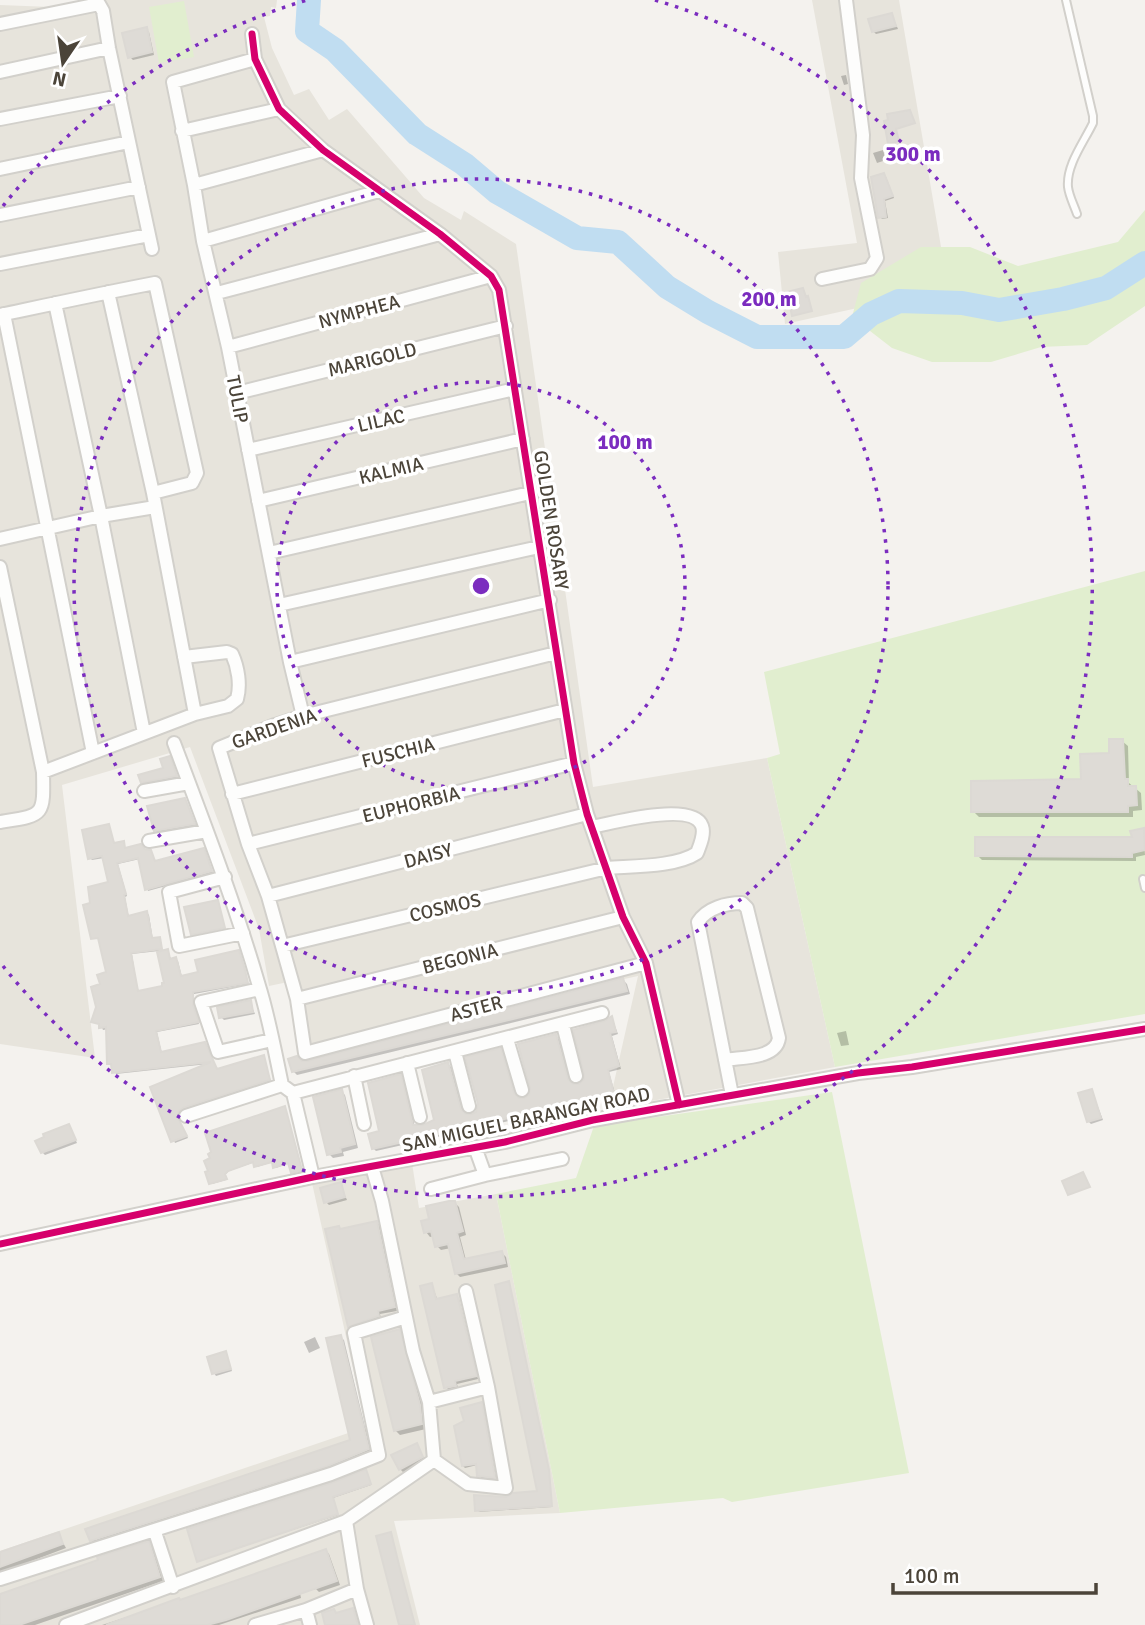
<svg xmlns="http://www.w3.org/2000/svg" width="1145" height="1625" viewBox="0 0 1145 1625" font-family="Signika,sans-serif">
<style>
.residential{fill:#e7e4dc}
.green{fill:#e1eecf}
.shadow{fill:#0003;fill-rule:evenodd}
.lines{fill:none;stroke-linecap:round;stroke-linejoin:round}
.river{stroke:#c0ddf1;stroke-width:24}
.building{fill:#dedbd6;stroke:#dcd9d4;stroke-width:2}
.service-casing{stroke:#d2d0cb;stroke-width:10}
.minor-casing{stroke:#d2d0cb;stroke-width:16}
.service{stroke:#fdfdfc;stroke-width:6}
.minor{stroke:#fdfdfc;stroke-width:12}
.cycleway-casing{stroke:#fff;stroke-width:11}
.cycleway{stroke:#d6006c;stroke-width:7}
.ring{fill:none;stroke:#7b2cbf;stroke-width:3.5;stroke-dasharray:3.5 7}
.labels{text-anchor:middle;stroke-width:7;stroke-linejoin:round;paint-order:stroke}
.street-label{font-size:19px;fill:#4b4439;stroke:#fff}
.centre{fill:#7b2cbf;stroke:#fff;stroke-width:3.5}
.ring-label{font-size:21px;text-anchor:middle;font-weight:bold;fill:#7b2cbf;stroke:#fff;stroke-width:7;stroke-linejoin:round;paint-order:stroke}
</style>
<rect width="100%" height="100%" fill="#f4f2ee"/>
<path class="residential" d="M90,0H277L276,8L271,7L270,16L264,17L272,48L294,95L309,89L329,120L347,109L424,198L461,220L464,211L516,244L593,787L767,758L835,1067L608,1109L638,976L303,1049L288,982L269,986L259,929L190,747L62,785L95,1058L0,1044V5L51,7Z
M812,0H899L948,288L785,324L778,252L857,243Z
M412,1163L419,1208L496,1194L560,1513L394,1521L420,1625H0V1551L366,1427L312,1183Z"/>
<path class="green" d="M184,1L194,57L159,63L149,7Z
M1145,210V306L1087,345L1041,347L991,362H932L892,348L852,317L861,283L921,247H970L1018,266L1118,242Z
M1145,571V1014L835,1067L767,758L780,754L764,672Z
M832,1092L909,1473L732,1502L723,1498L560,1513L496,1194L576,1178L594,1126Z"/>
<path class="shadow" d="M892,15L898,29L876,34L873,31Z
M146,29L149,32L154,55L133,60L130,57Z
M846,75L848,84L844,85L841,76Z
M883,150L886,160L877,163L873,153Z
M886,177L894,198L885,201L888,218L882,219L880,217Z
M1122,741L1128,746L1129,783L1141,793L1142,810L1133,811V817H979L973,811L1083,781L1111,755Z
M171,760L178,778L144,784L142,782L166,769Z
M185,800L197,827L158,833L155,830Z
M109,826L114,845L123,843L126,850L150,851L155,863L205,852L213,873L148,891L140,859L118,864L127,896L125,897L129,918L147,913L149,915L153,940L160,939L163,952L167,951L171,960L176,959L178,961L182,977L200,973L238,952L248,984L194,994V1008L199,1024L157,1032L162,1054L205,1044L217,1070L263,1057L271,1081L185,1109L181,1113L179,1121L188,1138L175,1143L153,1088L208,1064L116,1074L113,1066L109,1064L108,1029L103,1030L101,1025L93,1021L102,985L108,973L100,939L93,938L92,904L111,884L104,858L92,860L90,858ZM159,951L166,984L164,988L138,993L132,954Z
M1143,830L1145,855L1136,857V861L982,860L977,855L1134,838Z
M623,980L627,984L630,994L297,1075L293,1071L301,1063Z
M250,1002L255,1014L224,1020L221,1017Z
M612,1018L618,1034L612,1036L621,1069L609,1072L616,1097L376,1151L373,1148L381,1133L400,1076L403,1079L415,1127H423L436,1121L448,1064L451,1067L465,1116L477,1113L500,1050L503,1053L516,1098L519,1100L530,1097L556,1036L559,1039L570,1084L579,1086L586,1080Z
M846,1031L849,1045L841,1046L837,1033Z
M341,1091L345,1095L358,1148L343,1152L344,1156L333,1158L329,1154Z
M1092,1091L1103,1120L1091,1124L1088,1121Z
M285,1108L302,1171L293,1173L290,1163L276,1168L273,1162L257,1167L255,1162L229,1171L225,1175L226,1180L212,1184Z
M69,1126L77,1143L45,1155L42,1152Z
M340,1184L347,1200L329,1205L326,1202Z
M455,1203L459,1207L466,1235L460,1237L466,1260L502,1253L506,1257L508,1267L460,1277L456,1273L451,1248L441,1250L437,1246L434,1236L430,1237L426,1232L431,1220Z
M377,1223L380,1226L397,1311L380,1314L381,1319L352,1329L349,1326L341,1230Z
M509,1284L549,1473L552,1507L478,1512L506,1498L539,1493Z
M432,1285L438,1301L456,1296L459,1299L478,1379L457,1384L458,1388L449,1390L446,1387Z
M399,1331L404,1336L425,1411L426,1429L400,1435L395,1430Z
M315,1337L320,1348L309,1353L304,1342Z
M340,1337L344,1340L371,1452L332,1469L95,1544L91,1540L352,1441Z
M225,1353L232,1371L216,1376L214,1373Z
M481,1404L483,1406L496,1479L481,1478L477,1465L465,1468L463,1466L466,1422Z
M416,1445L425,1460L403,1472L400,1469Z
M367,1472L371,1485L333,1498L338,1515L199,1561Z
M58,1534L66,1548L0,1573V1553Z
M148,1543L152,1547L163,1581L35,1625H0V1595Z
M326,1551L329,1554L340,1585L319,1592L316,1589L300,1593L301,1598L219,1625H102L179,1600L180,1601Z"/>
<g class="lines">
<path class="river" d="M309,0L307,31L335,50L417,134L464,164L497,192L577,238L618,242L667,287L708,312L757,337H844L871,314L899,301L962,303L999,310L1063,299L1106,288L1145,263"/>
</g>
<path class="building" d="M892,13L896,26L872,32L868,19Z
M147,27L152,52L128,58L122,33Z
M910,110L915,123L896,129L899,141L888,144L884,121L888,120L887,114Z
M884,173L893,196L884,199L886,217L878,218L871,177Z
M803,288L806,297L808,296L812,311L792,316L787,292Z
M1109,739H1123L1125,779H1128V786H1136L1137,805L1128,806V812H971V781L1081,779L1080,754L1109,753Z
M170,756L177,776L141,783L138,775L163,768L160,759Z
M185,798L195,824L154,831L147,806Z
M109,824L114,843L124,841L125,848L141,844L145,849L151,850L155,861L204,848L212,871L145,890L138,858L117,863L126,894L124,895L128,916L147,911L152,938L160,937L162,949L131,953L138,991L162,986V983H164L157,952L168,949L170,959L176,957L181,976L198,972L195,960L239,950L245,970L248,983L193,992V1005L199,1022L156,1031L161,1052L205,1042L217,1069L264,1055L270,1080L183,1108L179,1111L178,1118L187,1136L171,1142L150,1087L211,1062L112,1073L111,1064H107L106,1027L99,1028V1024L91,1022L96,1007L91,987L100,984L97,975L106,972L98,938L91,939L83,905L90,903L88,887L108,882L102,856L88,859L82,830Z
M1144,828L1145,850L1132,853V857L975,856V837H1132L1130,831Z
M218,900L225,928L191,935L184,907Z
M623,978L627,991L513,1019L292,1072L288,1059L297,1056L302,1061H307Z
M251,1000L253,1012L219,1018L217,1007Z
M612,1016L616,1032L610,1033L619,1066L608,1070L614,1094L372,1149L368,1134L379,1131L368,1083L401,1074L413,1125H423L434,1120L422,1070L448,1062L461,1109L466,1114H472L476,1112L478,1104L465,1057L501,1048L514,1093L519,1098H524L529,1095L530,1088L518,1044L556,1034L568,1079L573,1084H579L584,1079V1074L573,1030L604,1021Z
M342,1089L355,1144L340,1148L341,1152L327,1155L313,1097Z
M1092,1089L1101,1118L1087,1122L1078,1093Z
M285,1106L302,1170L291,1173L288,1163L273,1168L272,1162L254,1167L253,1162L228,1171L225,1174L227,1179L209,1184L205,1172L208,1171L204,1161L210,1158L208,1154L211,1152L205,1133Z
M69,1124L76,1140L41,1153L35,1141L44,1137L43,1134Z
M1083,1172L1090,1187L1068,1195L1062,1181Z
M341,1182L345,1197L324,1203L320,1188Z
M449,1201H455L463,1231L457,1233L464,1259L502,1251L505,1263L455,1274L448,1244L435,1247L431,1231L424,1233L421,1221L429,1219L426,1206Z
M377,1221L395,1307L378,1311L379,1316L348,1327L325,1229L339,1226L340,1229Z
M509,1281L549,1470L552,1506L475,1511L474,1495L506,1497L513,1493L537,1491L495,1285Z
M432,1283L436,1299L457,1294L477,1376L455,1381L456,1386L444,1388L420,1286Z
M400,1329L420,1405L422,1424L394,1431L371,1337Z
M341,1335L369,1449L328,1466L90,1541L85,1529L350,1440L326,1338Z
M226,1351L231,1369L212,1374L207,1357Z
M482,1402L495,1478L477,1476L476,1464L462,1466L454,1426L464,1421L460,1408Z
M417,1443L423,1457L399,1470L391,1455Z
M366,1469L371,1484L333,1497L338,1514L197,1562L187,1529L334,1482Z
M59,1532L63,1544L0,1567V1552Z
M391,1532L399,1565L415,1625H399L390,1590L376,1536Z
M149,1541L160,1577L19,1625H0V1594L98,1560L97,1557Z
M326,1549L337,1581L226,1620L207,1625H106L179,1598L180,1600Z
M353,1608L358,1625H325L322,1613L334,1609L336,1613Z"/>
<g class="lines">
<g class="service-casing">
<path id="service" d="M1066,0L1093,116V123C1084,142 1066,165 1068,187C1069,196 1074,205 1077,214
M1143,879L1145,888"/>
</g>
<g class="minor-casing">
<path id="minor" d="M0,24L99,4L103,11L109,48L152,249
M252,34L255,59L279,109L323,150L440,234L491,276L499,290L574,763L587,814L623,917L646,963L679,1105
M255,59L173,82L194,185L203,241L228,347L290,662L303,716
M0,72L109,48
M0,119L120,96
M182,131L279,109
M0,169L129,142
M194,185L323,150
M0,215L139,187
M203,241L379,191
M0,264L149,235
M822,279L870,269L877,258L861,178L863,135L846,0
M217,293L440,234
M4,314L93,753
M0,315C52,304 103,293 155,283L197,473L192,483L153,493L108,292
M228,347L491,276
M237,393L506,326
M248,450L515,389
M258,501L523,439
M0,539L101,516L55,303
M269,553L530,493
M0,567L43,772
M279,605L539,547
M556,653L303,716L275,725L219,748L248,844L268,896L297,999L305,1053L646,963
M184,657L227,652L232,654C238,667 241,685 237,699L228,706L195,714
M290,662L550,600
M144,733L101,516L155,507
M174,743C204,823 235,903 259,986C269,1018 275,1052 282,1085
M144,791L189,783
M232,794L565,710
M0,822C44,815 44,817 43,772L195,714L153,493
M149,841L207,831
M248,844L574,763
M225,877L169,892L179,946L243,933
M268,896L587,814
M282,946L607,868C633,866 676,867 697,853C700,845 705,834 702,826C693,801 611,823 592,827
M260,989L201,1002L218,1052L272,1040
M297,999L623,917
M563,1025L576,1076
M507,1039L522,1090
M455,1052L469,1106
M725,1060C743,1057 776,1059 779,1038L747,908L742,903C726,903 707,908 698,922L732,1095
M407,1063L420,1117
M354,1076L364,1124
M293,1093L313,1177
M186,1116L282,1085L293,1093L602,1013
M372,1167L382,1201L413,1351L429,1402L434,1460L468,1484L506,1488L488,1387L466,1291
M485,1175L562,1159
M431,1189L485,1175L475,1147
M0,1244L313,1177L505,1142L593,1120L858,1073L912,1067L1145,1029
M429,1402L488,1387
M346,1521L357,1589
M155,1532L173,1587
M0,1579L331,1474L379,1455L354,1333L406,1317
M306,1610L310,1625
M66,1625L346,1521L434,1460
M255,1625L306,1610L357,1589L367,1625"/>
</g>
<use href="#service" class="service"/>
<use href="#minor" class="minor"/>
<g class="cycleway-casing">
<path id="cycleway" d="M252,34L255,59L279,109L323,150L440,234L491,276L499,290L574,763L587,814L623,917L646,963L679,1105
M0,1244L313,1177L505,1142L593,1120L858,1073L912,1067L1145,1029"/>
</g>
<use href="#cycleway" class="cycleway"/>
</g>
<g class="ring">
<circle cx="481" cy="586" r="204"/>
<circle cx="481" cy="586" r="407"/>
<path d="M3 206A611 611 0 0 1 307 0M655 0A611 611 0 1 1 3 966"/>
</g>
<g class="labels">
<g class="street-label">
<text transform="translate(359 311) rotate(-15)" y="7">NYMPHEA</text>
<text transform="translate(372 359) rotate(-14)" y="7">MARIGOLD</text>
<text transform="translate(238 399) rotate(79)" y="7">TULIP</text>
<text transform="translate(381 420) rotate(-13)" y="7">LILAC</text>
<text transform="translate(391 470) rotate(-13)" y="7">KALMIA</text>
<text transform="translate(552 520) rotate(81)" y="7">GOLDEN ROSARY</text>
<text transform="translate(274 728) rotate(-19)" y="7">GARDENIA</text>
<text transform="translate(398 752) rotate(-14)" y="7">FUSCHIA</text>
<text transform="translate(411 804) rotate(-14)" y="7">EUPHORBIA</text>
<text transform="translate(428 855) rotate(-15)" y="7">DAISY</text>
<text transform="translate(445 907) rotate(-13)" y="7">COSMOS</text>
<text transform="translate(460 958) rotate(-14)" y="7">BEGONIA</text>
<text transform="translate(476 1008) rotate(-15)" y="7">ASTER</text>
<text transform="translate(526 1119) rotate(-12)" y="7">SAN MIGUEL BARANGAY ROAD</text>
</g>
</g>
<circle cx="481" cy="586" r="10" class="centre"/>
<g class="ring-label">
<text x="913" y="161">300 m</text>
<text x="769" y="306">200 m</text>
<text x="625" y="449">100 m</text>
</g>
<g transform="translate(63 63) rotate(193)" stroke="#ffffff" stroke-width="5" paint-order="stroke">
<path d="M0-5L12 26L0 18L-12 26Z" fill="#4b4439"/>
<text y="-10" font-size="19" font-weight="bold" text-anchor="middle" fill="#4b4439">N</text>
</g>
<path d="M893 1583v10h203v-10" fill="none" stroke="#4b4439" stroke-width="3.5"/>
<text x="904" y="1583" font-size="21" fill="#4b4439" stroke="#ffffff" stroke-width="5" paint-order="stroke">100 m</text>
</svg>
